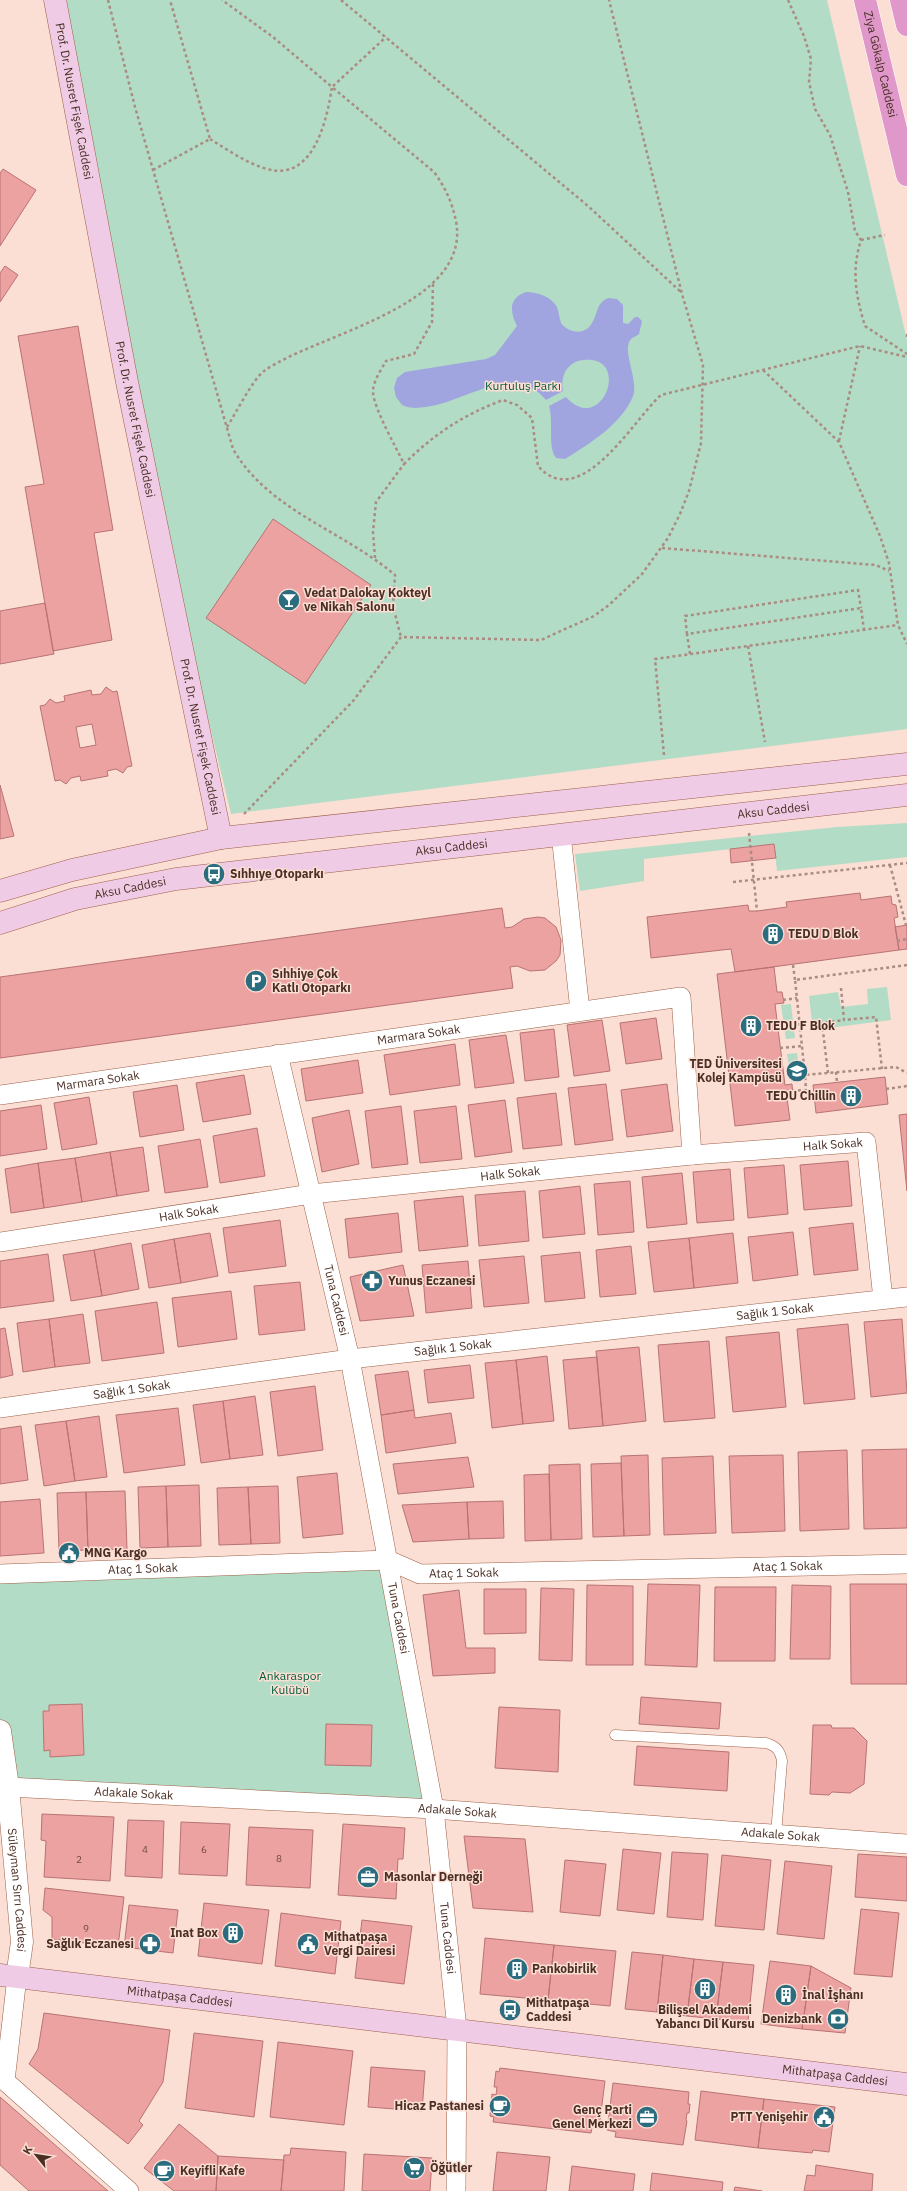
<svg xmlns="http://www.w3.org/2000/svg" width="907" height="2191" viewBox="0 0 907 2191" font-family="'IBM Plex Sans',sans-serif">
<style>
.green{fill:#b2dcc5}
.water{fill:#a0a5e0}
.building{fill:#eba2a1;stroke:#b87372;fill-rule:evenodd}
.lines{fill:none;stroke-linecap:round;stroke-linejoin:round}
.service-casing{stroke:#9d6049;stroke-width:11}
.minor-casing{stroke:#9d6049;stroke-width:20}
.tertiary-casing{stroke:#9d6049;stroke-width:23}
.secondary-casing{stroke:#9d6049;stroke-width:23}
.primary-casing{stroke:#fff;stroke-width:23}
.path{stroke:#a98c82;stroke-width:2.5;stroke-dasharray:3 3;stroke-linecap:butt}
.service{stroke:#fff;stroke-width:10}
.minor{stroke:#fff;stroke-width:19}
.tertiary{stroke:#fff;stroke-width:22}
.secondary{stroke:#efcbe5;stroke-width:22}
.primary{stroke:#e098ca;stroke-width:22}
.labels{text-anchor:middle;stroke-width:3;stroke-linejoin:round;paint-order:stroke}
.number-label{font-size:10px;fill:#734c44}
.street-label{font-size:12px;fill:#4b2f25;stroke:#fcdfd4}
.park-label{font-size:12px;fill:#035d3d;stroke:#fcdfd4}
.poi-label{font-size:12px;font-weight:bold;fill:#4b2f25;stroke:#fcdfd4;text-anchor:start}
</style>
<rect width="100%" height="100%" fill="#fcdfd4"/>
<path class="green" d="M55,0H827L907,340V729L231,814L127,382Z
M907,823V857L777,871L774,844L644,859V881L580,891L575,854L837,827Z
M887,987L891,1020L813,1030L809,996L838,992L841,1007L868,1004L867,989Z
M791,1004L795,1038L786,1039L781,1005Z
M797,1053L801,1081L791,1082L787,1054Z
M388,1560L434,1809L8,1787L0,1731V1574Z"/>
<path class="water" d="M526,292C537,292 552,297 557,307C559,312 559,318 561,323C568,333 585,336 592,323C598,314 596,303 608,298L617,299L623,305V323L628,324L635,317H638L642,321L639,334C637,336 633,337 631,339C621,350 639,380 633,396C622,424 589,444 565,459L556,458C547,446 554,422 549,406L566,397C602,437 632,355 584,360C567,361 560,377 563,391L546,400C513,361 467,402 426,407C417,408 411,409 402,405L396,397L394,388L397,378L405,372L486,359L495,355L517,326C510,312 508,298 526,292Z"/>
<path class="building" d="M3,169L36,190L0,246V173Z
M5,266L18,275L0,302V273Z
M78,326L113,530L94,533L112,640L53,651L25,487L44,484L18,336Z
M273,519L371,585L305,684L206,618Z
M45,603L54,654L0,664V611Z
M106,687L113,692L117,691L132,766L127,767L123,773L116,769L107,771L108,776L81,781L80,776L71,778L66,784L60,780L55,781L40,706L45,705L50,699L56,703L65,701L64,696L91,690L92,695L101,694ZM92,724L96,745L80,748L76,727Z
M0,785L14,836L0,839Z
M774,844L776,858L731,863L730,849Z
M860,893L861,900L891,896L892,904L896,905L898,917L894,918L899,950L735,972L731,949L651,958L647,917L748,905L749,911H757L787,907L786,902Z
M502,908L505,928L512,927L524,919L538,917L545,918L556,927L561,940L560,955L556,961L545,970L530,971L517,966L510,967L513,988L0,1058V977Z
M907,925V949L899,950L895,927Z
M774,967L777,992H782L784,1003L775,1004L785,1085L792,1084L793,1097L787,1098L790,1120L735,1126L717,974Z
M656,1018L662,1059L626,1064L620,1023Z
M602,1020L610,1071L574,1076L567,1025Z
M554,1029L559,1077L525,1081L520,1033Z
M506,1035L514,1083L475,1088L469,1040Z
M455,1044L460,1085L390,1095L384,1055Z
M358,1060L363,1093L306,1101L301,1069Z
M244,1075L251,1114L203,1122L196,1083Z
M885,1077L888,1104L816,1113L813,1085Z
M606,1084L613,1140L575,1145L568,1088Z
M667,1084L673,1131L627,1137L621,1090Z
M177,1085L184,1130L140,1137L133,1092Z
M556,1093L562,1145L523,1149L517,1098Z
M89,1097L97,1144L62,1150L54,1103Z
M505,1100L512,1152L475,1157L468,1105Z
M41,1105L47,1149L0,1156V1111Z
M401,1106L408,1164L372,1168L365,1111Z
M456,1106L462,1159L420,1163L414,1111Z
M349,1110L359,1164L322,1172L312,1118Z
M907,1114V1191L899,1115Z
M257,1128L265,1176L220,1183L213,1136Z
M200,1139L208,1187L165,1193L158,1146Z
M143,1147L149,1191L117,1196L110,1152Z
M110,1152L117,1196L82,1202L75,1158Z
M75,1158L82,1202L44,1208L38,1163Z
M848,1161L852,1206L804,1210L800,1165Z
M38,1163L44,1208L11,1213L5,1169Z
M784,1165L788,1214L748,1218L744,1168Z
M730,1169L734,1220L697,1223L693,1172Z
M682,1173L687,1224L647,1228L642,1177Z
M630,1181L634,1232L598,1235L594,1184Z
M580,1186L585,1234L543,1238L539,1191Z
M525,1191L529,1241L479,1246L475,1195Z
M463,1196L468,1246L419,1251L414,1201Z
M398,1213L402,1252L349,1258L345,1219Z
M280,1220L286,1266L229,1273L223,1228Z
M853,1223L858,1270L814,1275L809,1228Z
M793,1232L798,1275L753,1281L748,1237Z
M210,1233L218,1276L181,1283L174,1239Z
M733,1233L738,1283L694,1288L689,1238Z
M689,1238L694,1288L654,1292L648,1242Z
M174,1239L181,1283L149,1288L142,1245Z
M131,1243L139,1289L102,1296L94,1250Z
M631,1246L636,1294L600,1297L596,1250Z
M94,1250L102,1296L71,1301L63,1255Z
M580,1252L585,1298L545,1302L541,1256Z
M48,1254L54,1301L0,1308V1261Z
M524,1256L529,1303L484,1307L479,1260Z
M468,1261L472,1308L426,1313L422,1265Z
M403,1265L414,1316L360,1321L350,1277Z
M300,1282L305,1330L259,1335L254,1286Z
M231,1291L237,1339L178,1347L172,1298Z
M157,1302L164,1353L102,1361L95,1311Z
M83,1314L90,1363L55,1367L49,1319Z
M49,1319L55,1367L23,1372L17,1323Z
M902,1319L907,1393L871,1397L864,1322Z
M848,1324L855,1399L804,1404L797,1329Z
M5,1328L13,1375L0,1378V1329Z
M779,1332L786,1407L733,1412L726,1337Z
M709,1341L715,1418L664,1422L658,1345Z
M639,1347L646,1421L603,1426L596,1351Z
M547,1356L554,1421L523,1424L516,1360Z
M597,1357L603,1426L569,1429L563,1360Z
M516,1360L523,1424L492,1428L485,1363Z
M470,1365L474,1398L428,1403L424,1370Z
M408,1371L414,1410L381,1415L375,1375Z
M315,1386L323,1450L278,1456L270,1392Z
M255,1396L263,1455L230,1459L223,1401Z
M223,1401L230,1459L201,1463L193,1405Z
M178,1408L185,1465L124,1473L116,1415Z
M414,1410L415,1418L451,1413L456,1443L386,1453L381,1415Z
M99,1416L107,1477L75,1481L66,1421Z
M66,1421L75,1481L44,1486L35,1425Z
M21,1426L28,1480L0,1484V1429Z
M907,1449V1528L864,1529L862,1450Z
M847,1450L849,1529L800,1531L798,1452Z
M648,1455L650,1535L624,1536L621,1456Z
M783,1455L785,1531L732,1533L729,1456Z
M713,1456L716,1533L664,1535L662,1458Z
M468,1457L474,1487L398,1494L393,1464Z
M621,1463L624,1536L593,1537L591,1464Z
M580,1464L582,1539L551,1540L549,1465Z
M337,1473L343,1534L303,1538L297,1477Z
M549,1474L551,1540L525,1541L524,1475Z
M199,1485L201,1546L168,1547L166,1486Z
M166,1486L168,1547L140,1548L138,1487Z
M278,1486L280,1543L251,1544L248,1487Z
M248,1487L251,1544L219,1545L217,1488Z
M125,1491L127,1549L88,1550L86,1492Z
M86,1492L88,1550L59,1551L57,1493Z
M40,1499L44,1553L0,1556V1502Z
M503,1501L504,1538L469,1539L467,1502Z
M467,1502L469,1539L413,1542L402,1505Z
M648,1584L700,1585L697,1667L645,1665Z
M850,1584H907V1684H851Z
M587,1585L633,1586V1665H586Z
M792,1585L831,1586L830,1659H790Z
M715,1587H776L775,1661H714Z
M541,1588L574,1589L572,1661L539,1660Z
M484,1589H526V1633L484,1634Z
M459,1590L466,1648H495V1673L433,1676L423,1595Z
M641,1697L721,1703L719,1729L639,1724Z
M82,1704L84,1755L50,1757V1750L44,1751L43,1711H49V1705Z
M499,1707L560,1710L558,1772L495,1768Z
M326,1724L372,1725L371,1766L325,1765Z
M813,1725H831L832,1728H854L867,1741L864,1784L850,1793L832,1792L829,1795L810,1794Z
M637,1746L729,1752L727,1791L634,1785Z
M42,1814L114,1817L110,1881L44,1877L46,1841L41,1840Z
M128,1820L164,1821L162,1878L125,1876Z
M181,1822L230,1824L227,1876L179,1874Z
M343,1824L405,1828L403,1859H398L396,1899L338,1895Z
M249,1827L313,1830L310,1888L246,1885Z
M464,1836L525,1839L533,1912L473,1908Z
M623,1849L661,1853L654,1914L617,1910Z
M672,1852L708,1854L703,1920L667,1917Z
M858,1854L907,1857V1901L855,1897Z
M722,1855L771,1860L764,1930L715,1926Z
M565,1860L606,1864L600,1916L560,1912Z
M785,1861L832,1866L824,1939L777,1934Z
M45,1888L124,1897L118,1947L52,1939V1917L43,1910Z
M204,1903L269,1910L262,1964L198,1956Z
M129,1905L178,1910L173,1953L124,1947Z
M861,1909L899,1913L892,1977L854,1974Z
M281,1913L341,1921L335,1974L275,1966Z
M362,1920L412,1926L404,1984L355,1978Z
M485,1938L554,1945L548,2000L480,1994Z
M554,1945L616,1951L610,2006L548,2000Z
M632,1952L663,1955L657,2012L625,2009Z
M663,1955L694,1959L687,2016L657,2012Z
M694,1959L723,1962L716,2019L687,2016Z
M770,1961L811,1966L802,2029L761,2024Z
M723,1962L754,1965L748,2022L716,2019Z
M811,1966L851,1988L845,2033L802,2029Z
M44,2013L170,2030L163,2082L139,2121L143,2125L128,2144L29,2064L38,2049Z
M194,2033L263,2041L254,2117L185,2108Z
M278,2042L353,2051L344,2125L270,2117Z
M371,2067L425,2071L422,2111L368,2107Z
M500,2068L605,2081L599,2128L592,2127L591,2133L493,2122L494,2117L490,2116L492,2094L496,2095L497,2087H494L496,2071L499,2072Z
M613,2083L689,2092L688,2104H690L689,2113H687L686,2120L687,2121L683,2145L615,2137L616,2132L607,2130Z
M701,2091L764,2099L758,2148L695,2140Z
M0,2097L108,2191H29L0,2165Z
M764,2099L835,2107L829,2152L813,2150L812,2153L758,2148Z
M179,2124L218,2156L216,2191H174L144,2168Z
M291,2148L346,2152L344,2191H281L284,2155H290Z
M497,2152L550,2157L546,2191H493Z
M364,2154L432,2158L430,2191H362Z
M218,2156L284,2160L281,2191H216Z
M816,2165L873,2174L872,2191H804L807,2175L815,2176Z
M572,2166L635,2174L633,2191H569Z
M652,2173L723,2182L722,2191H650Z
M735,2187L762,2191H734Z"/>
<g class="lines">
<g class="service-casing">
<path id="service" d="M615,1735L766,1743C776,1746 780,1750 782,1761L776,1834"/>
</g>
<g class="minor-casing">
<g id="minor">
<path d="M561,834L580,1011"/>
<path id="s1" d="M278,1054L350,1359L434,1809L457,2029L456,2191"/>
<path id="s2" d="M0,1095L681,997L692,1155"/>
<path id="s3" d="M0,1242L311,1194L692,1155L866,1142L883,1299"/>
<path id="s4" d="M0,1408L350,1359L907,1297"/>
<path id="s5" d="M0,1574L388,1560L420,1574L907,1564"/>
<path id="s6" d="M8,1787L434,1809L907,1844"/>
<path d="M17,1977L5,2081L129,2191"/>
</g>
</g>
<g class="tertiary-casing">
<g id="tertiary">
<path id="s7" d="M0,1731L8,1787L22,1942L17,1977"/>
</g>
</g>
<g class="secondary-casing">
<g id="secondary">
<path id="s8" d="M55,0L127,382L221,838"/>
<path d="M0,891L72,870L221,838L907,764"/>
<path id="s9" d="M0,923L75,899L176,879L907,795"/>
<path id="s10" d="M0,1975L907,2084"/>
</g>
</g>
<g class="primary-casing">
<g id="primary">
<path id="s11" d="M865,0L907,175"/>
<path d="M901,0L907,25"/>
</g>
</g>
<path class="path" d="M108,0L135,107L233,449C269,511 342,530 395,575L393,606L401,637
M341,0L588,206L682,293
M788,0L804,36L811,59L809,82L815,109L830,135L848,192L855,231L861,240C851,271 856,296 865,326L907,354
M210,139C228,150 246,163 267,169C314,182 327,119 332,87L273,37L222,0
M153,170L210,139L170,0
M861,240L885,235
M433,284L432,322L414,354L386,361C381,370 373,381 373,392C374,409 396,447 404,464C434,434 463,415 503,400L517,405L532,418L538,466C580,514 634,419 661,395L860,346L907,357
M907,334V337
M763,370L839,442L880,536L889,563L898,625L907,644
M227,427C236,413 253,379 264,371C316,334 472,307 456,221C452,202 445,187 434,172L332,87L386,37
M839,441L860,346
M662,548L876,565L889,571
M375,558L373,532L376,502L404,464
M687,634L685,616L858,590L861,608
M748,646L765,742
M690,654L687,634L861,608L864,630
M664,755L655,659L898,625
M244,814L353,701L401,637L541,640L594,616L609,605L642,574L668,538L680,514L689,491L701,443L703,365L682,294L609,0
M749,833L757,911
M890,865L907,929
M733,882L907,863
M897,941L907,939
M793,965L795,980
M907,965L795,980L805,1075L896,1067L907,1073
M841,988L844,1020L876,1017L882,1069
M783,1000L797,998
M780,1048L802,1046
M836,1072L837,1082
M828,1073L822,1023L844,1020
M886,1089L907,1086
M792,1091L806,1090L805,1075"/>
<use href="#service" class="service"/>
<use href="#minor" class="minor"/>
<use href="#tertiary" class="tertiary"/>
<use href="#secondary" class="secondary"/>
<use href="#primary" class="primary"/>
</g>
<defs>
<g id="bar-disc" transform="scale(1.15)"><circle r="9.5" fill="#2b6c7f" stroke="#fcdfd4"/><path d="M-6-5H6L.8 .8V4.5H3.5V6h-7V4.5H-.8V.8Z" fill="#fff"/></g>
<g id="bus-disc" transform="scale(1.15)"><circle r="9.5" fill="#2b6c7f" stroke="#fcdfd4"/><path d="M-5-6H5V4H4V6H2V4H-2V6H-4V4H-5ZM-3.5-4V0h7V-4ZM-3.5 1.2v1.5H-2V1.2ZM2 1.2v1.5H3.5V1.2Z" fill="#fff"/></g>
<g id="building-disc" transform="scale(1.15)"><circle r="9.5" fill="#2b6c7f" stroke="#fcdfd4"/><path d="M-4-6H4V6H1V3H-1V6H-4ZM-2.5-4.3h1.7v1.8h-1.7ZM.8-4.3h1.7v1.8H.8ZM-2.5-1h1.7V.8h-1.7ZM.8-1h1.7V.8H.8Z" fill="#fff"/></g>
<g id="parking-disc" transform="scale(1.15)"><circle r="9.5" fill="#2b6c7f" stroke="#fcdfd4"/><path d="M-3.5-5.5H1a3.5 3.5 0 0 1 0 7H-1V5.5H-3.5ZM-1-3.4V-.6H.8a1.4 1.4 0 0 0 0-2.8Z" fill="#fff"/></g>
<g id="university-disc" transform="scale(1.15)"><circle r="9.5" fill="#2b6c7f" stroke="#fcdfd4"/><path d="M0-5L7-2L0 1L-7-2ZM-4 1L0 2.5L4 1V4Q0 6-4 4Z" fill="#fff"/></g>
<g id="pharmacy-disc" transform="scale(1.15)"><circle r="9.5" fill="#2b6c7f" stroke="#fcdfd4"/><path d="M-2-6h4v4h4v4h-4v4h-4v-4h-4v-4h4Z" fill="#fff"/></g>
<g id="civic-disc" transform="scale(1.15)"><circle r="9.5" fill="#2b6c7f" stroke="#fcdfd4"/><path d="M-.6-6.5H3V-4.5H.6V-3L4-1V1h2V6H-6V1h2V-1L-.6-3ZM-1.2 2.5V6h2.4V2.5Z" fill="#fff"/></g>
<g id="office-disc" transform="scale(1.15)"><circle r="9.5" fill="#2b6c7f" stroke="#fcdfd4"/><path d="M-6-3h4V-5.5h4V-3h4V5H-6ZM-1-4.5V-3h2v-1.5ZM-6 0V1H6V0Z" fill="#fff"/></g>
<g id="bank-disc" transform="scale(1.15)"><circle r="9.5" fill="#2b6c7f" stroke="#fcdfd4"/><path d="M-6-4H6V4H-6ZM0-2.3a2.3 2.3 0 1 0 0 4.6a2.3 2.3 0 1 0 0-4.6Z" fill="#fff"/></g>
<g id="cafe-disc" transform="scale(1.15)"><circle r="9.5" fill="#2b6c7f" stroke="#fcdfd4"/><path d="M-5.5-4.5H6V0H3Q3 3.5 0 3.5H-2.5Q-5.5 3.5-5.5 0ZM3-3.2v2h1.7v-2ZM-6 4.5H4V6H-6Z" fill="#fff"/></g>
<g id="supermarket-disc" transform="scale(1.15)"><circle r="9.5" fill="#2b6c7f" stroke="#fcdfd4"/><path d="M-6-5.5h2.5l.6 2H6L4.5 2H-2.5L-4.4-4H-6ZM-1.5 3.2a1.3 1.3 0 1 0 .1 0ZM3 3.2a1.3 1.3 0 1 0 .1 0Z" fill="#fff"/></g>
</defs>
<g fill-rule="evenodd">
<use href="#bar-disc" x="289" y="600"/>
<use href="#bus-disc" x="214" y="874"/>
<use href="#building-disc" x="773" y="934"/>
<use href="#parking-disc" x="256" y="981"/>
<use href="#building-disc" x="751" y="1026"/>
<use href="#university-disc" x="797" y="1071"/>
<use href="#building-disc" x="851" y="1096"/>
<use href="#pharmacy-disc" x="372" y="1281"/>
<use href="#civic-disc" x="69" y="1553"/>
<use href="#office-disc" x="368" y="1877"/>
<use href="#building-disc" x="233" y="1933"/>
<use href="#pharmacy-disc" x="150" y="1944"/>
<use href="#civic-disc" x="308" y="1944"/>
<use href="#building-disc" x="517" y="1969"/>
<use href="#building-disc" x="705" y="1989"/>
<use href="#building-disc" x="786" y="1995"/>
<use href="#bus-disc" x="510" y="2010"/>
<use href="#bank-disc" x="838" y="2019"/>
<use href="#cafe-disc" x="500" y="2106"/>
<use href="#office-disc" x="647" y="2117"/>
<use href="#civic-disc" x="824" y="2117"/>
<use href="#supermarket-disc" x="414" y="2168"/>
<use href="#cafe-disc" x="164" y="2171"/>
</g>
<g class="labels">
<g class="number-label">
<text x="145" y="1853">4</text>
<text x="204" y="1853">6</text>
<text x="279" y="1862">8</text>
<text x="79" y="1863">2</text>
<text x="86" y="1932">9</text>
</g>
<g class="street-label">
<text dy="4" stroke="none"><textPath href="#s11" startOffset="66">Ziya Gökalp Caddesi</textPath></text>
<text dy="4" stroke="none"><textPath href="#s8" startOffset="103">Prof. Dr. Nusret Fişek Caddesi</textPath></text>
<text dy="4" stroke="none"><textPath href="#s8" startOffset="427">Prof. Dr. Nusret Fişek Caddesi</textPath></text>
<text dy="4" stroke="none"><textPath href="#s8" startOffset="751">Prof. Dr. Nusret Fişek Caddesi</textPath></text>
<text dy="4" stroke="none"><textPath href="#s9" startOffset="783">Aksu Caddesi</textPath></text>
<text dy="4" stroke="none"><textPath href="#s9" startOffset="459">Aksu Caddesi</textPath></text>
<text dy="4" stroke="none"><textPath href="#s9" startOffset="135">Aksu Caddesi</textPath></text>
<text dy="4" stroke="none"><textPath href="#s2" startOffset="423">Marmara Sokak</textPath></text>
<text dy="4" stroke="none"><textPath href="#s2" startOffset="99">Marmara Sokak</textPath></text>
<text dy="4" stroke="none"><textPath href="#s3" startOffset="839">Halk Sokak</textPath></text>
<text dy="4" stroke="none"><textPath href="#s3" startOffset="515">Halk Sokak</textPath></text>
<text dy="4" stroke="none"><textPath href="#s3" startOffset="191">Halk Sokak</textPath></text>
<text dy="4" stroke="none"><textPath href="#s1" startOffset="253">Tuna Caddesi</textPath></text>
<text dy="4" stroke="none"><textPath href="#s4" startOffset="781">Sağlık 1 Sokak</textPath></text>
<text dy="4" stroke="none"><textPath href="#s4" startOffset="457">Sağlık 1 Sokak</textPath></text>
<text dy="4" stroke="none"><textPath href="#s4" startOffset="133">Sağlık 1 Sokak</textPath></text>
<text dy="4" stroke="none"><textPath href="#s5" startOffset="791">Ataç 1 Sokak</textPath></text>
<text dy="4" stroke="none"><textPath href="#s5" startOffset="143">Ataç 1 Sokak</textPath></text>
<text dy="4" stroke="none"><textPath href="#s5" startOffset="467">Ataç 1 Sokak</textPath></text>
<text dy="4" stroke="none"><textPath href="#s1" startOffset="577">Tuna Caddesi</textPath></text>
<text dy="4" stroke="none"><textPath href="#s6" startOffset="126">Adakale Sokak</textPath></text>
<text dy="4" stroke="none"><textPath href="#s6" startOffset="450">Adakale Sokak</textPath></text>
<text dy="4" stroke="none"><textPath href="#s6" startOffset="774">Adakale Sokak</textPath></text>
<text dy="4" stroke="none"><textPath href="#s7" startOffset="160">Süleyman Sırrı Caddesi</textPath></text>
<text dy="4" stroke="none"><textPath href="#s1" startOffset="901">Tuna Caddesi</textPath></text>
<text dy="4" stroke="none"><textPath href="#s10" startOffset="181">Mithatpaşa Caddesi</textPath></text>
<text dy="4" stroke="none"><textPath href="#s10" startOffset="841">Mithatpaşa Caddesi</textPath></text>
</g>
<g class="park-label">
<text x="523" y="390">Kurtuluş Parkı</text>
<text x="290" y="1680">Ankaraspor<tspan x="290" dy="14">Kulübü</tspan></text>
</g>
<g class="poi-label">
<text x="304" y="597">Vedat Dalokay Kokteyl<tspan x="304" dy="14">ve Nikah Salonu</tspan></text>
<text x="230" y="878">Sıhhıye Otoparkı</text>
<text x="788" y="938">TEDU D Blok</text>
<text x="272" y="978">Sıhhiye Çok<tspan x="272" dy="14">Katlı Otoparkı</tspan></text>
<text x="766" y="1030">TEDU F Blok</text>
<text x="782" y="1068" text-anchor="end">TED Üniversitesi<tspan x="782" dy="14">Kolej Kampüsü</tspan></text>
<text x="836" y="1100" text-anchor="end">TEDU Chillin</text>
<text x="388" y="1285">Yunus Eczanesi</text>
<text x="84" y="1557">MNG Kargo</text>
<text x="384" y="1881">Masonlar Derneği</text>
<text x="218" y="1937" text-anchor="end">Inat Box</text>
<text x="324" y="1941">Mithatpaşa<tspan x="324" dy="14">Vergi Dairesi</tspan></text>
<text x="134" y="1948" text-anchor="end">Sağlık Eczanesi</text>
<text x="532" y="1973">Pankobirlik</text>
<text x="802" y="1999">İnal İşhanı</text>
<text x="526" y="2007">Mithatpaşa<tspan x="526" dy="14">Caddesi</tspan></text>
<text x="705" y="2014" text-anchor="middle">Bilişsel Akademi<tspan x="705" dy="14">Yabancı Dil Kursu</tspan></text>
<text x="822" y="2023" text-anchor="end">Denizbank</text>
<text x="484" y="2110" text-anchor="end">Hicaz Pastanesi</text>
<text x="632" y="2114" text-anchor="end">Genç Parti<tspan x="632" dy="14">Genel Merkezi</tspan></text>
<text x="808" y="2121" text-anchor="end">PTT Yenişehir</text>
<text x="430" y="2172">Öğütler</text>
<text x="180" y="2175">Keyifli Kafe</text>
</g>
</g>
<g transform="translate(36 2155) rotate(300)" stroke="#fcdfd4" stroke-width="3" paint-order="stroke">
<path d="M0-3L7 15L0 10L-7 15Z" fill="#4b2f25"/>
<text y="-6" font-size="11" font-weight="bold" text-anchor="middle" fill="#4b2f25">K</text>
</g>
</svg>
